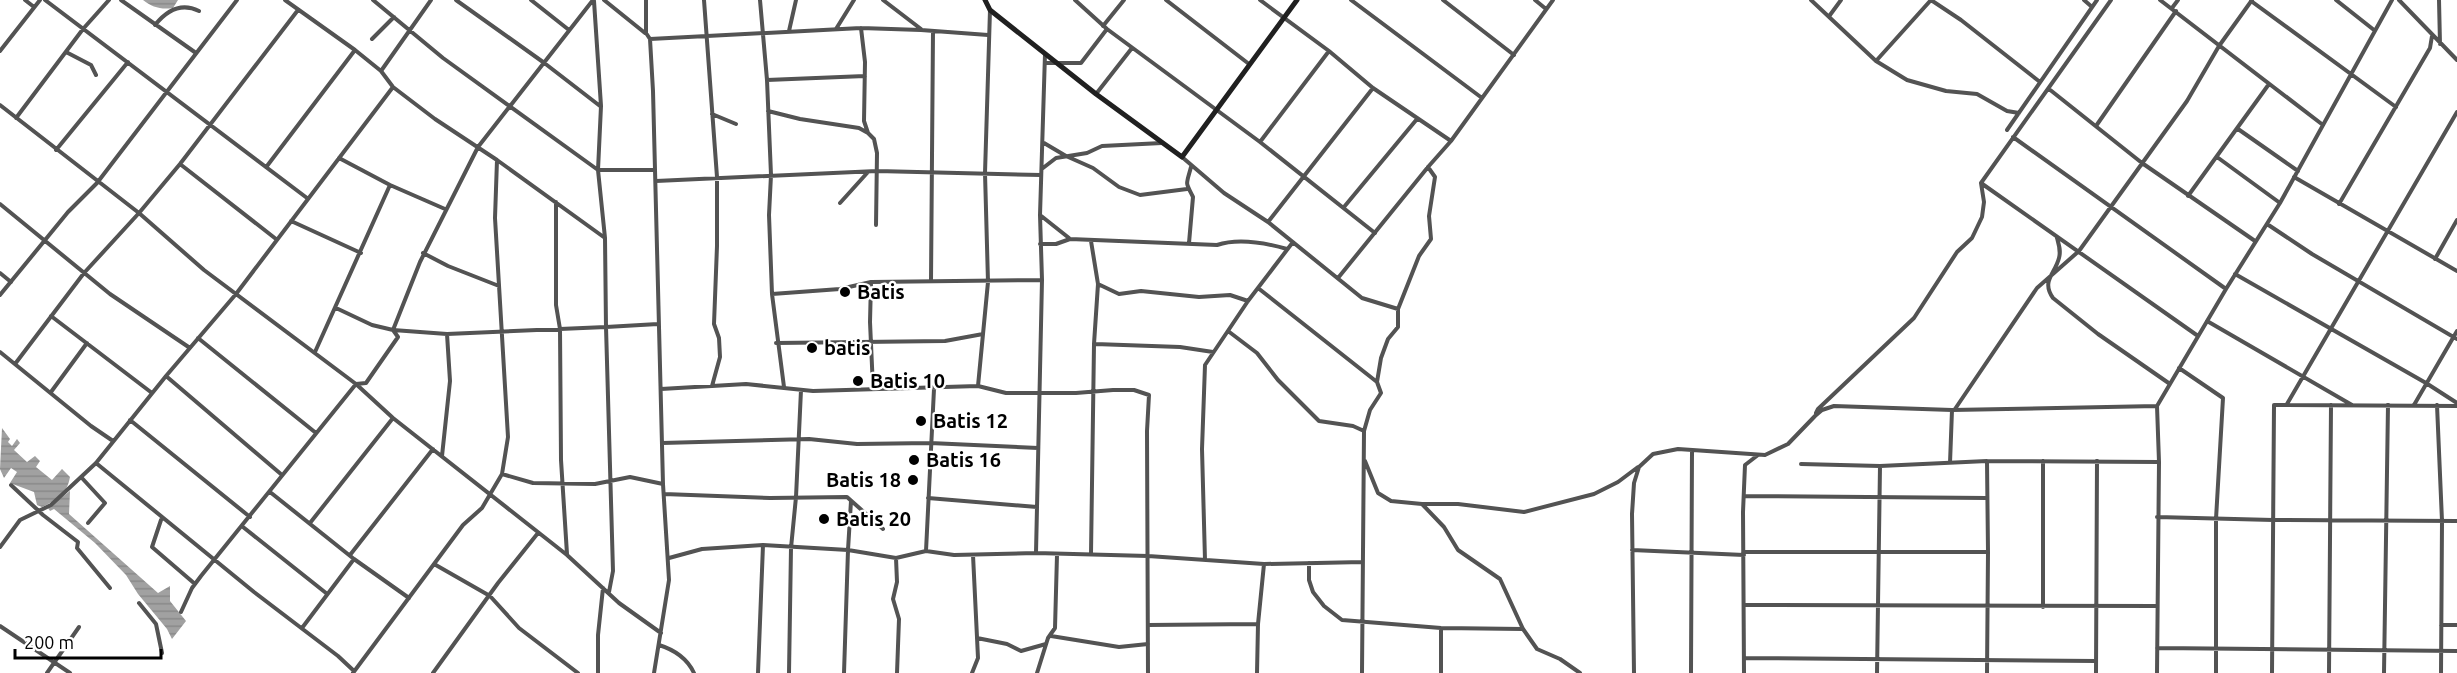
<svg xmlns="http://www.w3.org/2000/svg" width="2457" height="673" viewBox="0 0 2457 673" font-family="Ubuntu,sans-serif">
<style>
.water{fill:url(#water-rules)}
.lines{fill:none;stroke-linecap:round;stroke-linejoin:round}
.street{stroke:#535353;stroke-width:4}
.secondary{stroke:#202020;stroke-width:5}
.poi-dot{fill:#000;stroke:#fff;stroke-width:2}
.labels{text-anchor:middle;stroke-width:4.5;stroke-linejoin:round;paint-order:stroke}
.poi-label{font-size:20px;font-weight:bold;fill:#000;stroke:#fff;text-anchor:start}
</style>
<defs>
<pattern id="water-rules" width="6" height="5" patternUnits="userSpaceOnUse" patternTransform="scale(1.5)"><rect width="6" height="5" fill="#a1a1a1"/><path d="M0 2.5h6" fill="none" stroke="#898989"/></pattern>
</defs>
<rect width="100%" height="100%" fill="#fff"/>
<path class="water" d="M143,0H178L173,8C161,10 152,7 143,0Z
M2,428L10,439L8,442L12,446L17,439L20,443L14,450L27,462L35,456L40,461L36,467L52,480L62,469L70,477C67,494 57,500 42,507L37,505L34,492L10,483L17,472L11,468L4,478L0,469Z
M70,491L69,514L158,593L170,586V601L186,621L172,639L167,629L138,594L126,575L95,543L54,509L50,511L48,508Z"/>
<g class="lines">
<path class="street" d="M25,0L34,7
M45,0L307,198
M121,0L196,53
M285,0L355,50L381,71L393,87L435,119L497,160L605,238
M373,0L443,58L598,170H654
M456,0L543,62L600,106
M531,0L569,30
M604,0L645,33
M646,0V33L650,39L653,91L663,484L669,580L654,673
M704,0L717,177V246L714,324L719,338L720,357L712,386
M760,0L767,80L771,175L769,215L772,294L784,387
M883,0L921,29
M1075,0L1107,29L1260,142L1375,233
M1166,0L1249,64
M1260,0L1329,51L1373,88L1451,141
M1351,0L1482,98
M1443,0L1514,55
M1535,0L1546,9
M1811,0L1876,61L1907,80L1946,91L1977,94L2007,111L2019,113
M1931,0L1961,20L2040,82
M2084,0L2092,7
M2160,0L2323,125
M2336,0L2374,30
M2399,0L2457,60
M2439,0L2440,44
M594,1L601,106L598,170L605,238L606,327L658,324
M2251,1L2396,107
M2172,8L2178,0
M1830,15L1841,0
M155,25C167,10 181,2 199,11
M1103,26L1124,0
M861,28L865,62L864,121L868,133L874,139L877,153L876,225
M836,29L854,0
M789,31L796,0
M372,39L394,17
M650,39L861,28L921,30L988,35
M0,51L40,0
M66,52L91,65L96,75
M1876,61L1931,0
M1046,63H1081L1107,29
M381,71L431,0
M767,80L865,76
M2049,89L2142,163L2255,241
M1096,94L1132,48
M0,105L139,213L204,270L356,384L393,418L567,555L619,603L661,633
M768,111L800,119L859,128L868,133
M712,114L736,124
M16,118L83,29L109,0
M2096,126L2176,11
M2238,129L2298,171
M2007,130L2097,0
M2013,137L2226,289
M1260,142L1329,51
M1044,143L1066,156L1093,168L1119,187L1140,195L1187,189
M56,150L128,62
M1182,157L1224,193L1268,222L1362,298L1398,309
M2217,157L2280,203
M339,158L390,185L445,209
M180,164L276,239
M267,166L355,50
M1043,168L1056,158L1087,153L1102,146L1162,143
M2294,177L2457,271
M656,181L877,171L1041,175
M1981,183L2198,336
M2188,196L2269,84
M556,202V305L560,329L561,460L567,554
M840,203L868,172
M0,204L110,294L190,348
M2339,204L2430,48L2432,36
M1344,207L1417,119
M1040,215L1069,238
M291,221L361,253
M1268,222L1373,88
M2267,224L2312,254L2457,339
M2057,238C2059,245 2061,251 2059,258C2055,274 2041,281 2053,298L2098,334L2170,384
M1091,241L1098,284L1094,344L1091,554
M1189,243L1193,197C1185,181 1186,186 1191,167
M1040,244H1056L1070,239L1217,245C1238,238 1266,243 1287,249
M423,253L448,266L499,286
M2435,259L2457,220
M0,273L11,282
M2235,274L2426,383L2457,403
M1338,278L1428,167L1451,141L1553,0
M931,281L933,31
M871,282L870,322L873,388
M1098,284L1119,294L1141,291L1199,297L1230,295L1248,301
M1258,288L1377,382
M772,294L840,289L871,282L1042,280
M0,295L68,212L97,183L237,0
M336,308L372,325L393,330L447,334L606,327L613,571L609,592
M51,316L152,393
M2207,321L2352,405
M1228,331L1257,353L1278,380L1319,421L1353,426L1364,431
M198,338L316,433
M776,343L945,341L983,334
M1095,344L1180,347L1213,352
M0,352L91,426L113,441
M315,352L390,185
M15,364L84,273L139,213L180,164L298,10
M2179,368L2223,398L2216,519V673
M166,376L282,475
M978,386L988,282L985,173L990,10
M661,389L746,384L813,391L978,386L1006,393H1076L1113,390H1134L1149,395L1147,431L1148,673
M51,392L87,343
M2287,404L2457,112
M2414,405L2457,331
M2437,405L2442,521L2441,673
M1955,409L2037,288L2079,251L2187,101L2219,46L2252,0
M1816,413L1818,409L1914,318L1957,252L1972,238L1982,217L1984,202L1981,183L2111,0
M130,420L250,517
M662,443L809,439L857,444L930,443L1038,448
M442,456L450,381L447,334
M1365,461L1378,493L1391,501L1422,504H1458L1524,512L1594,494L1618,482L1638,467
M96,463L254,592L338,656L354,671
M1950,463L1952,410
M1801,464L1880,466L1987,461L2159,462
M502,474L533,483L595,484L630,477L663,484
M81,477L105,503L88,523
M11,485L43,515L78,542L77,548L110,588
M270,492L354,559L409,598
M664,494L770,498L847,497L883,529
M1744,496L1987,498
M928,498L1037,507
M1422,504L1444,527L1458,550L1500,579L1523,629L1537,649L1560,659L1580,673
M2157,517L2273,520L2457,521
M161,520L152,547L195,584
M310,523L393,418
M243,527L326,593
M0,547L20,520L51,505L96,463L166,376L236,294L393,87
M1632,550L1744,555
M926,551L934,389
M1744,552H1988
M1036,553L1042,280L1040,215L1045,54
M350,555L433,449
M669,558L702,549L763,545L848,550L896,558L926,551L954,555L1036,553L1148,556L1264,564L1363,562
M896,558L897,582L893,599L899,619L897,673
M1205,560L1202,449L1205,365L1248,301L1293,242
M1309,563V580L1313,592L1324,606L1342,620L1441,628L1523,629
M434,564L490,596L519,628L578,673
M139,603L156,624L162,653
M1744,605L2157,606
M2043,607V461
M181,612L192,588L201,576L356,384L366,383L398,337L393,330L420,262L478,147L593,0
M1148,625L1258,624
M2441,625H2457
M0,626L70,673
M302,628L354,559
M1441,629V673
M1051,636L1119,647L1148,644
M977,638L1007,644L1021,651L1046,644
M659,645C675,650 687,658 694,673
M2157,648L2457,651
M1745,658L2096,661
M47,673L79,627
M353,673L463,525L482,508L502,474L508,437L495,218L497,160
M433,673L498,583L538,533
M598,673V635L603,588
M758,673L763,545
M789,673L791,548L796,497L801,390
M844,673L848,550L851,501
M972,673L978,658L973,555
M1037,673L1048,638L1055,628L1057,555
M1257,673L1258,624L1264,564
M1362,673L1364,431L1370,410L1381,393L1377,382L1381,358L1388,339L1398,327V309L1419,256L1431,239L1429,216L1435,177L1428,167
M1634,673L1632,514L1634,483L1639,467L1653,454L1678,449L1765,455L1788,444L1815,416L1822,410L1834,406L1952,410L2157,406
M1691,673L1692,450
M1744,673L1743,512L1745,465L1758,455
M1877,673L1880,466
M1987,673L1988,552L1987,461
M2096,673L2097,461
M2157,673L2159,462L2157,406L2226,289L2280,203L2392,0
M2272,673L2274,405L2457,406
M2329,673L2331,405
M2384,673L2388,405"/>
<path class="secondary" d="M985,0L990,10L1096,94L1182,157L1297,0"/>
</g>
<g class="poi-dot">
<circle cx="845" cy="292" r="6"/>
<circle cx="812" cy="348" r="6"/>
<circle cx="858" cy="381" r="6"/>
<circle cx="921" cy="421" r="6"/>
<circle cx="914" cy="460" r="6"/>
<circle cx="913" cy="480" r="6"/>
<circle cx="824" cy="519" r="6"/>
</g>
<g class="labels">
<g class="poi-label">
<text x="857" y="299">Batis</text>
<text x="824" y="355">batis</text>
<text x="870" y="388">Batis 10</text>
<text x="933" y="428">Batis 12</text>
<text x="926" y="467">Batis 16</text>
<text x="901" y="487" text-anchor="end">Batis 18</text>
<text x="836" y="526">Batis 20</text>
</g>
</g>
<path d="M15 649v9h146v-9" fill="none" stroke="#000000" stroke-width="3"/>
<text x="24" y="649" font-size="18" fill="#000000" stroke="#ffffff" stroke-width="4.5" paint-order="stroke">200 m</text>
</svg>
